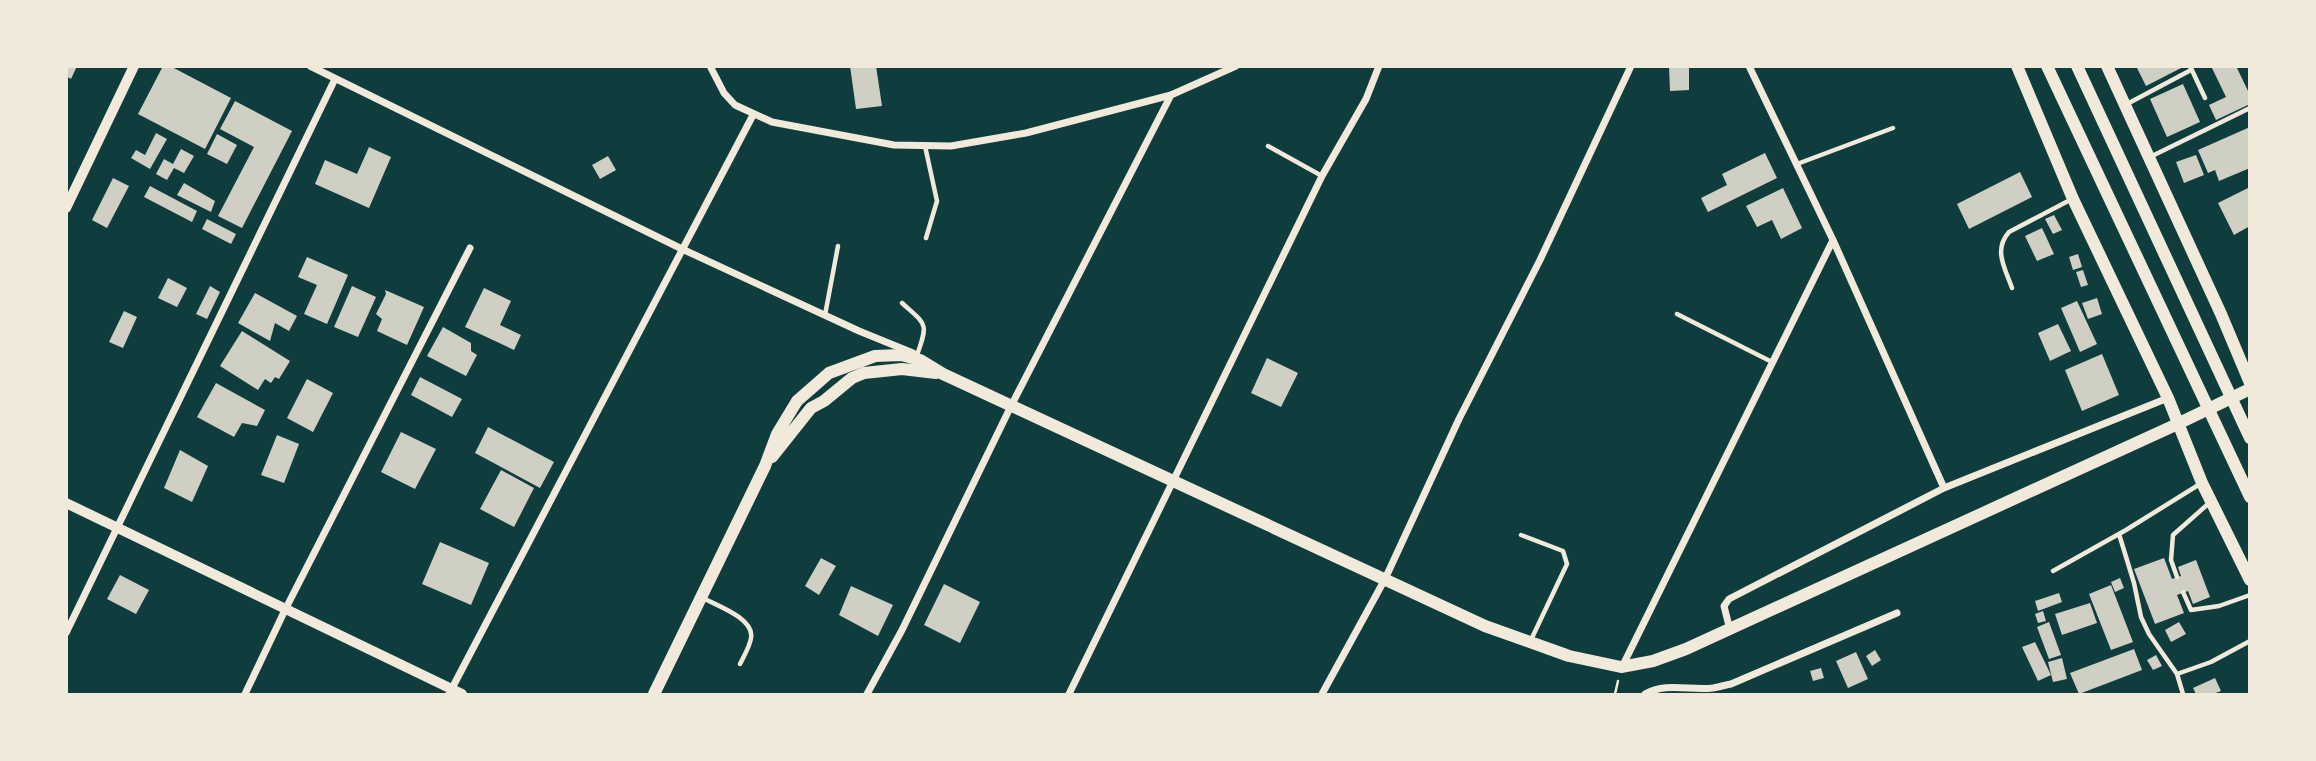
<svg xmlns="http://www.w3.org/2000/svg" width="2316" height="761" viewBox="0 0 2316 761" font-family="Rubik,sans-serif">
<style>
.building{fill:#cfcfc3}
.lines{fill:none;stroke-linecap:round;stroke-linejoin:round}
.path{stroke:#f1e9da;stroke-width:2.5}
.service{stroke:#f1e9da;stroke-width:4.5}
.minor{stroke:#f1e9da;stroke-width:7}
.tertiary{stroke:#f1e9da;stroke-width:10}
.secondary{stroke:#f1e9da;stroke-width:12}
.primary{stroke:#f1e9da;stroke-width:12}
</style>
<rect width="100%" height="100%" fill="#0f3d3e"/>
<path class="building" d="M66,66H77L71,79L66,76Z
M163,66H170L231,98L205,149L138,114Z
M850,66H876L882,106L856,109Z
M1669,66H1689V90L1670,91Z
M2136,66H2185L2146,86Z
M2211,66H2236L2250,95V104L2216,120L2209,105L2226,97Z
M2183,84L2200,122L2167,137L2150,99Z
M235,101L292,131L242,228L218,216L254,147L220,129Z
M2250,127V168L2219,181L2215,170L2208,173L2198,150Z
M156,133L167,139L150,169L131,158L136,150L145,155Z
M217,134L237,145L227,164L207,154Z
M369,147L391,157L369,208L315,184L325,160L357,174Z
M181,149L194,156L184,173L174,168L167,180L156,174L164,159L173,164Z
M1765,153L1777,178L1708,212L1701,198L1727,185L1722,174Z
M2196,155L2204,175L2184,183L2176,162Z
M608,156L616,170L600,179L592,165Z
M2020,172L2032,197L1969,229L1957,204Z
M113,178L129,186L107,228L92,220Z
M184,183L215,201L211,212L177,195Z
M150,186L197,211L192,222L144,197Z
M2250,187V226L2234,235L2218,203Z
M1783,188L1802,228L1781,239L1772,220L1757,227L1746,206Z
M2054,215L2062,230L2053,234L2045,219Z
M207,219L236,234L231,244L202,229Z
M2042,228L2054,254L2037,261L2025,236Z
M2078,254L2082,267L2073,270L2069,257Z
M307,257L348,275L327,324L304,314L317,285L298,277Z
M2083,270L2088,285L2081,287L2076,272Z
M168,278L187,288L177,307L158,298Z
M210,286L220,292L207,319L196,314Z
M352,286L376,297L358,337L334,327Z
M484,288L511,301L500,325L521,335L514,350L465,327Z
M385,290L424,307L407,345L377,331L382,319L376,314L386,294Z
M255,293L297,316L289,331L275,323L270,341L238,323Z
M2097,298L2102,314L2088,319L2082,303Z
M2077,301L2097,344L2080,352L2061,308Z
M124,311L137,317L123,348L109,342Z
M2058,324L2071,351L2050,361L2038,333Z
M443,327L471,343V351L477,355L466,376L427,356Z
M242,331L290,361L279,379L275,377L271,383L265,379L258,390L220,366Z
M2102,354L2119,395L2082,411L2065,370Z
M1267,358L1298,373L1281,407L1251,393Z
M420,377L462,399L452,417L411,395Z
M307,379L333,393L313,432L287,418Z
M216,383L265,410L257,426L242,423L234,437L197,417Z
M488,427L554,462L540,488L475,453Z
M401,432L436,449L415,489L381,472Z
M277,435L299,444L284,483L261,475Z
M180,450L208,466L192,502L164,488Z
M501,470L534,488L514,527L480,509Z
M440,542L489,563L471,605L422,584Z
M821,558L836,566L819,595L805,586Z
M2164,558L2172,579L2181,576L2178,567L2196,560L2210,597L2193,604L2188,591L2177,595L2184,613L2155,624L2134,569Z
M120,575L149,590L136,614L107,599Z
M2120,578L2124,588L2115,592L2111,582Z
M944,584L980,602L960,643L924,625Z
M2111,585L2133,642L2111,650L2089,594Z
M851,586L893,605L878,636L839,615Z
M2059,593L2062,602L2038,611L2035,601Z
M2090,603L2097,623L2062,635L2055,614Z
M2043,611L2046,621L2038,623L2035,614Z
M2049,622L2061,655L2049,659L2037,627Z
M2179,622L2186,634L2171,642L2165,630Z
M2035,642L2051,675L2038,681L2022,647Z
M2134,649L2142,670L2079,694L2070,673Z
M1875,650L1881,660L1872,666L1866,656Z
M1856,652L1868,679L1848,688L1836,661Z
M2156,655L2162,666L2153,670L2147,660Z
M2062,658L2067,679L2053,682L2048,662Z
M1821,668L1824,678L1813,681L1810,671Z
M2215,678L2221,691L2213,694H2196L2193,688Z"/>
<g class="lines">
<path class="path" d="M1615,694L1618,681"/>
<path class="service" d="M2190,66L2205,98
M2127,104L2191,70
M925,146L937,201L926,238
M1268,146L1322,176
M2152,156L2250,108
M1797,164L1893,128
M2012,288C2005,268 1993,250 2009,232L2072,199
M902,303C926,325 929,322 917,355
M1677,314L1772,362
M825,315L838,246
M2119,534L2134,583L2141,617L2149,634L2177,674L2211,662L2250,641
M1521,535L1563,551L1567,564L1530,642
M2053,571L2126,530L2200,484
M2177,577L2171,560L2173,535L2208,504
M2183,592L2191,610L2219,606L2250,595
M701,597C715,605 755,618 751,638C750,646 744,656 740,664
M2177,674L2183,694"/>
<path class="minor" d="M310,66L682,249L859,331L913,353
M710,66L724,93L735,105L772,122L894,145L951,146L1026,133L1171,95L1236,66
M1749,66L1833,240L1944,488
M1730,630L1724,606L1729,599L1944,488L2168,398
M66,633L335,79
M1622,667L1833,240
M245,694L285,610L470,248
M449,694L753,115
M867,694L902,630L1011,406L1171,95
M1069,694L1322,176L1366,99L1379,66
M1322,694L1385,579L1459,419L1540,260L1631,66
M1645,694C1666,682 1691,691 1713,688C1719,687 1725,685 1731,684L1897,613"/>
<path class="tertiary" d="M66,208L134,66
M66,503L462,694"/>
<path class="secondary" d="M772,457L811,408L824,401L852,378L864,373L902,369L936,373
M654,694L765,466L777,434L797,401L829,373L875,356L901,355L920,360L943,374L1485,626L1569,656L1621,667L1653,661L1686,649L2171,427L2250,389"/>
<path class="primary" d="M2017,66L2073,199L2168,398L2202,483L2250,580
M2047,66L2250,497
M2077,66L2250,438
M2107,66L2221,314L2250,383"/>
</g>
<rect width="2316" height="761" fill="none" stroke="#f1e9da" stroke-width="136"/>
</svg>
